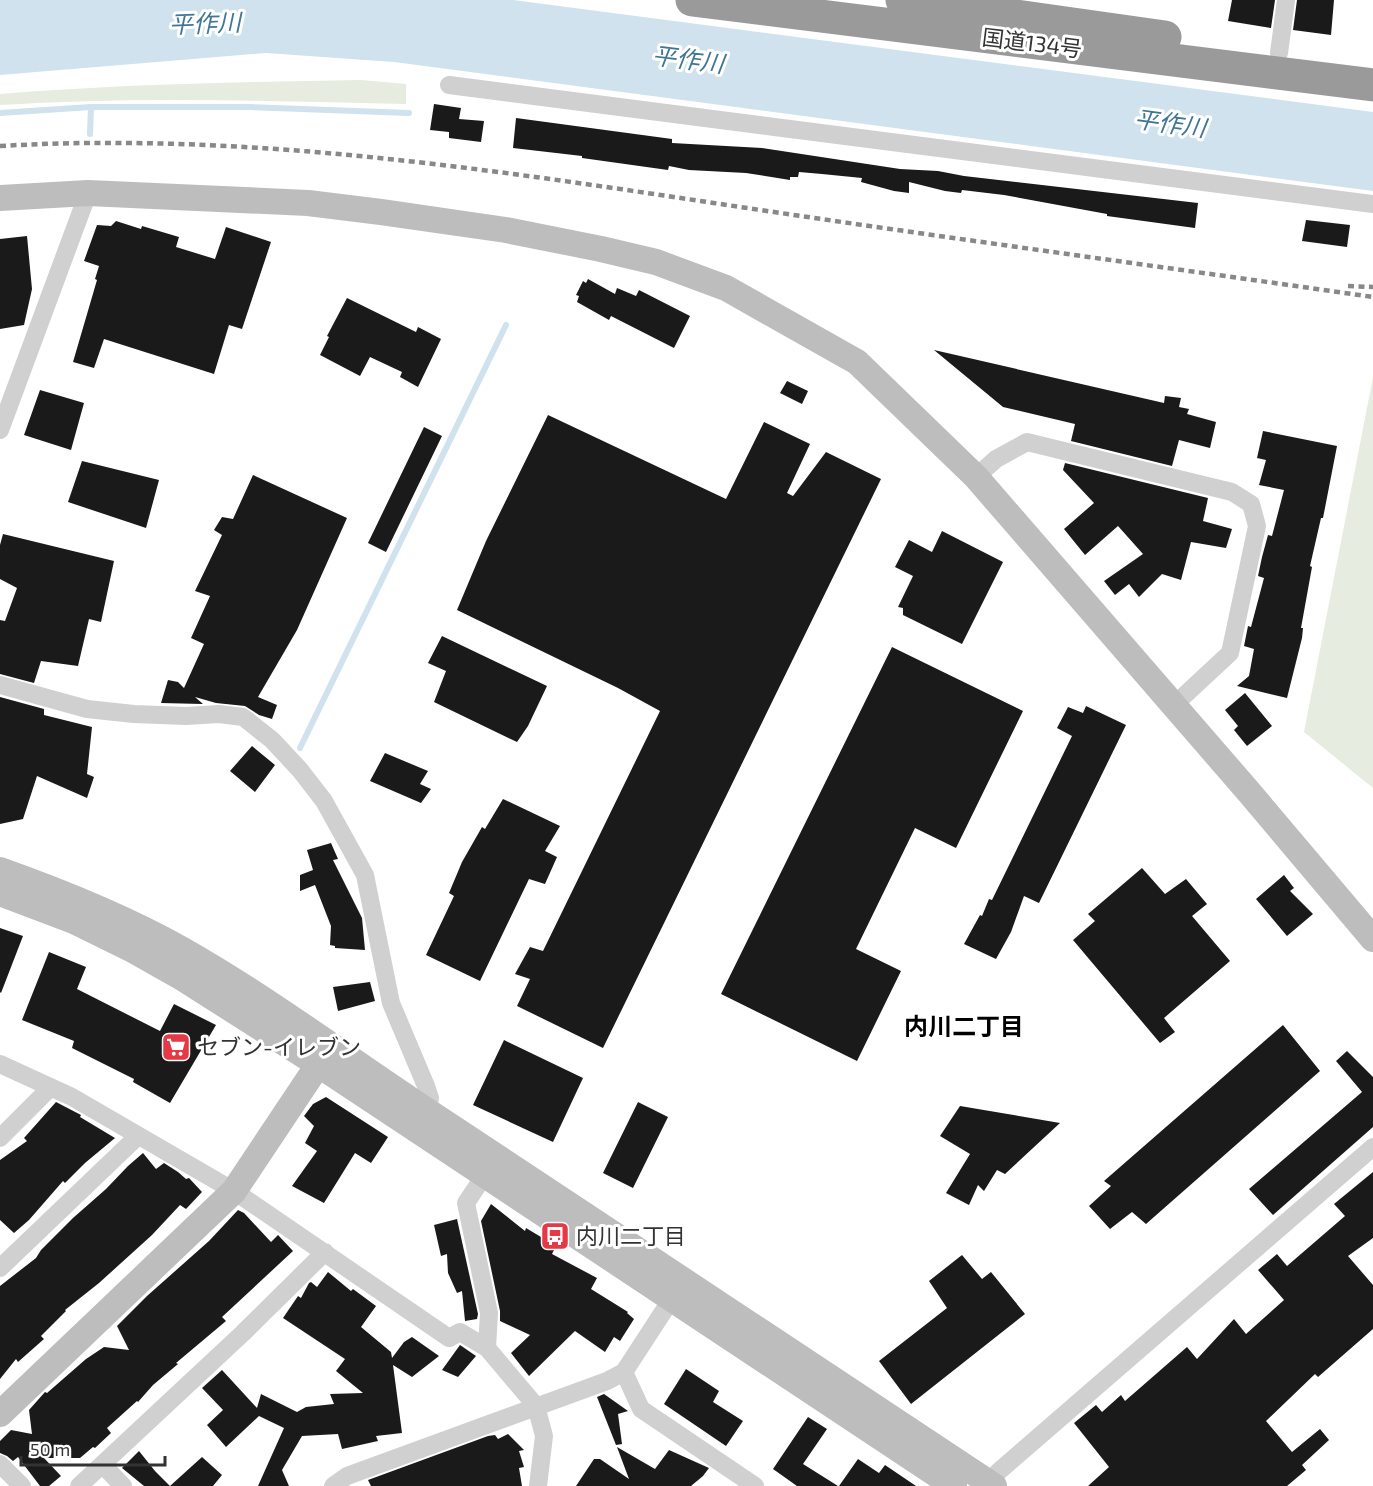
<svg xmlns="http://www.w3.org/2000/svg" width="1373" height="1486" viewBox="0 0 1373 1486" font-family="'Exo 2','Noto Sans JP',sans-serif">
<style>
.green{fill:#e6ecdf}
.water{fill:#cfe2ee}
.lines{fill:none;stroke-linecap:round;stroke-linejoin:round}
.stream{stroke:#cfe2ee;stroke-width:6}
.building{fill:#1a1a1a}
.street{stroke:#d0d0d0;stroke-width:18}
.secondary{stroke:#bdbdbd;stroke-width:26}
.highway{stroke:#9a9a9a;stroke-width:33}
.rail{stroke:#888;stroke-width:4.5;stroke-dasharray:6 4.5;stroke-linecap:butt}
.labels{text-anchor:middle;stroke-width:6;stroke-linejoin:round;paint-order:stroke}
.street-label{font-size:22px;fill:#333;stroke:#fff}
.poi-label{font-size:22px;fill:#333;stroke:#fff;text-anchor:start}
.water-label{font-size:24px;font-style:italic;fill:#3f7597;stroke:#fff}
.neighbourhood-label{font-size:24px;font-weight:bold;fill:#000;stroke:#fff}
</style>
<rect width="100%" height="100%" fill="#fff"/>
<path class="green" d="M361,80L406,84V104C270,101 135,96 0,105V94C120,84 240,82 361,80Z
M1373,377V788L1304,732Z"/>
<path class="water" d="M0,0H513L1373,112V191L394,62L266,53L0,75Z"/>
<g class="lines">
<path class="stream" d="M0,113L91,107H250L409,113
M90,134L91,107
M300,748L506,325"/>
</g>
<path class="building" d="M1232,0H1275L1271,28L1228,21Z
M1297,0H1334L1331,35L1293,30Z
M434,104L461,108L459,119L484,121L481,142L449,138V132L430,130Z
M516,118L672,139V143L762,148L900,169L938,171L964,176L1198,203L1195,228L1107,216V214L1004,195L962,190L961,193L945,191L909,182V193L894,191L861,182L862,178L822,174L799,172L798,177H790V180L746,173L689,170L669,166L668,170L582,158V156L513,148Z
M1306,220L1350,225L1347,247L1302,241Z
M116,221L141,229L142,226L179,237L176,247L215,259L226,227L271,242L242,329L229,325L214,374L104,339L94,368L73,362L97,280L95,279L99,266L84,261L97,225L111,226Z
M27,236L32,289L24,325L0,329V239Z
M588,279L615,294L617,288L636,296L639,290L690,316L674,348L611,316L609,320L577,302L579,296L576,295L583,281L586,283Z
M347,298L416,332L418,327L441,339L418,387L400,377L402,372L370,357L360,376L320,355L329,337L327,336Z
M934,350L1164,403L1165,396L1181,398L1179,407L1189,409L1187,414L1216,422L1210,448L1179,440L1172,466L1071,441L1075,424L1003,407Z
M787,381L808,391L802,404L780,393Z
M40,390L84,403L71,450L24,435Z
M548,415L726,499L764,422L810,444L787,493L793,496L826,452L881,479L603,1048L517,1006L530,979L515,974L530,947L543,951L660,711L618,688L457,610L486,541Z
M424,427L442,436L386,552L368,543Z
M1263,431L1337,446L1323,518H1321L1310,566L1312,567L1301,628H1303L1302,638L1287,698L1237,686L1249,676L1254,649L1244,646L1248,626L1251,627L1264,578L1258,576L1262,557L1268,535L1272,536L1284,490L1259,485L1266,460L1257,458Z
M82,461L159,480L146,528L68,502Z
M1065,463L1208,498L1203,521L1232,529L1226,548L1191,542L1181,580L1162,574L1139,597L1129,584L1115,595L1104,581L1143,554L1118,526L1085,555L1064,529L1094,503L1063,470Z
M253,475L347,518L297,630L258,697L277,705L272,719L259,715L245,706L216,703L195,697L203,704L161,703L168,680L178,682L184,688L204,644L191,638L210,596L195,591L222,535L214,530L222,517L233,519Z
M942,531L1003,562L962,644L903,615V608L898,607L913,576L895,567L909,540L932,552Z
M3,534L114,561L101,622L89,619L78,666L41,661L34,683L0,674V620L5,621L17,588L0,579V545Z
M442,636L547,686L528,726L517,742L434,702L446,671L428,663Z
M892,647L1023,711L956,848L915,828L856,949L901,971L857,1061L721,994Z
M1245,693L1272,726L1247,746L1234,730L1238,726L1225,710Z
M0,697L44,709V715L92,727L87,774L94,777L87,798L37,776L23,819L0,824Z
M1086,706L1126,725L1039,903L1024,896L1011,932L996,959L964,944L980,915L982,916L989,899L992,900L1072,736L1057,728L1068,707L1083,713Z
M252,746L275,765L255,792L230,771Z
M385,753L428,771L420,784L431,789L421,803L370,781Z
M503,799L560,826L545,851L557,857L545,884L529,879L480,981L426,955L454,896L449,893L462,862L482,827L485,829Z
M331,843L338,859L333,860L362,918L365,950L335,948V946L330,945L331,926L315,885L300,891V875L313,870L307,850Z
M1142,868L1165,894L1186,879L1207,904L1192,916L1230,961L1164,1018L1175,1032L1160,1043L1073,940L1095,921L1088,914Z
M1284,875L1294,888L1290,891L1313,914L1287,936L1256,899Z
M0,928L23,936L1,993L0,992Z
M49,952L86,967L77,989L160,1031L174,1004L216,1025L170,1103L133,1082L134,1079L72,1048L74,1041L22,1020Z
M370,982L375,1001L338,1011L333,987Z
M1283,1025L1320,1071L1146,1224L1132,1212L1110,1229L1089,1206L1111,1186L1104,1181Z
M504,1040L583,1078L553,1142L473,1105Z
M1347,1051L1373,1077V1127L1273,1215L1249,1189L1362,1092L1336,1061Z
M326,1097L388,1137L371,1163L355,1153L324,1203L292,1186L317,1151L305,1143L314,1126L304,1116L313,1104Z
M56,1102L81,1115L80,1117L115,1138L85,1163L65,1183L63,1181L29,1220L14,1233L0,1220V1160L27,1141L24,1138Z
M638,1102L668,1117L633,1188L603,1173Z
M960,1106L1060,1123L1005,1174L997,1170L984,1191L978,1185L969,1205L946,1193L970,1154L940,1136Z
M143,1153L156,1169L164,1163L178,1172L186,1179L189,1178L202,1192L186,1209L180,1205L152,1235L99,1283L65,1310L66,1311L41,1336L44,1339L18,1362L16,1359L0,1379V1286L36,1258L41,1250L73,1218L106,1189L128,1166Z
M1373,1172V1238L1348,1256L1373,1285V1329L1318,1377L1315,1374L1266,1421L1292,1452L1320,1429L1329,1440L1302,1465L1306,1470L1287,1486H1088L1109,1467L1074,1423L1096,1405L1102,1412L1121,1395L1125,1401L1187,1347L1197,1359L1234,1319L1246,1334L1284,1300L1258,1270L1277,1254L1287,1266L1345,1216L1334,1204Z
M491,1204L525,1231L526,1228L556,1246L552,1254L597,1278L591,1289L628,1312L627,1313L634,1319L620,1341L614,1337L605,1352L575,1331L529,1376L511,1353L530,1335L500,1321V1311L481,1221Z
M238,1210L244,1213L271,1242L278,1235L293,1251L222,1317L226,1321L176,1363L178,1364L153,1385L138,1402L137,1401L107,1428L111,1433L95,1448L93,1447L80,1458H44L61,1476L49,1486H40L18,1457L13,1461L7,1456L0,1453V1441L11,1430L32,1434L29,1410L45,1392L47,1393L86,1359L104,1347L129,1350L117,1326L147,1296L209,1241Z
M457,1219L478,1314L477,1319L465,1321L462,1291L457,1293L448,1273L447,1254L441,1256L434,1225Z
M962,1255L982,1279L991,1272L1025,1314L911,1404L879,1361L947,1308L929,1281Z
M328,1272L351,1291L353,1289L376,1306L361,1327L391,1352L392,1358L404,1342L412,1337L439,1356L412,1377L393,1365L402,1433L376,1436L378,1441L342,1449L338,1434L302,1436L282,1470L289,1486H258L284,1428L259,1416L226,1447L207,1425L223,1410L202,1388L222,1370L257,1408L261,1394L297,1412L306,1407L334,1404L330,1394L363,1393L336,1371L345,1359L283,1318L298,1296L301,1298L309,1283L311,1282L317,1287Z
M460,1345L476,1356L458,1377L442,1370Z
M686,1369L719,1391L713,1402L743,1421L726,1446L664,1404Z
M604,1394L628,1411L618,1414L622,1444L616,1445L597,1397Z
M808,1417L827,1429L803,1464L838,1486H797L773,1469Z
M508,1434L524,1450L519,1451L524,1467L519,1468L522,1486H371L368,1480L488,1436L495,1435L498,1439Z
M617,1447L655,1469L669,1450L709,1468L703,1476L691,1486H576L594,1459H600L629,1479Z
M139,1451L155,1471L170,1486L202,1457L222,1475L213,1486H144L122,1468Z
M858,1459L879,1473L885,1465L916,1486H839Z"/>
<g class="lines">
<path class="street" d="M1279,53L1286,0
M449,85L1373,204
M0,430L88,193
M976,477L996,459L1027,442L1232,492L1251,504L1257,526L1230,653L1173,706
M0,685L87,709L134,714L186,716L219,714L243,717L272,740L300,770L324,801L365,875L391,1003L426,1086L430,1098L427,1111
M0,1064L72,1097L234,1191L449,1338L460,1332L487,1348L536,1406L544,1436L538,1486
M0,1138L51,1087
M0,1268L138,1136
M487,1348L489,1313L466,1203L490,1167
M624,1372L641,1409L755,1486
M0,1464L22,1486
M103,1465L123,1486
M79,1486L243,1333L325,1252
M333,1486L347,1476L607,1381L624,1372L678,1289
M987,1486L998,1472L1373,1147"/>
<path class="secondary" d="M0,198L88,193L308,203L381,212L506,230L601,249L656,262L726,288L857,362L976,477L1248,791L1373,939
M0,870C62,892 126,918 183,950C269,999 347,1058 429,1112C618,1236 806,1361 994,1486
M0,893L74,921L131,949L184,979L319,1065L954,1486
M0,1414L234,1191L328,1050"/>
<path class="highway" d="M692,0L1373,85
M902,0L1165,37"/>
<path class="rail" d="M0,146C258,131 513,173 767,211C969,241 1171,268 1373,297
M1348,286L1373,287"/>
</g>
<defs>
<g id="supermarket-square" transform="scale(1.5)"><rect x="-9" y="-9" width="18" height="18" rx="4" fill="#e63946" stroke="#fff"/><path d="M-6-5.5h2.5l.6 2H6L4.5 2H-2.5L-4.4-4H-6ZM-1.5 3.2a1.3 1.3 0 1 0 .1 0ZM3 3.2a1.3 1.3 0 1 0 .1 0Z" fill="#fff"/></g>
<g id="bus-square" transform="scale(1.5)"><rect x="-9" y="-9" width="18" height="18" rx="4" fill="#e63946" stroke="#fff"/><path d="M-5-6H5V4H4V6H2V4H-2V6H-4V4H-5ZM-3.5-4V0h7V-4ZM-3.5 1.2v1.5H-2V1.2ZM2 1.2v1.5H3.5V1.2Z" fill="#fff"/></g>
</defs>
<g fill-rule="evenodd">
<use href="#supermarket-square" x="176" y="1047"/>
<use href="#bus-square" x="555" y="1236"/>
</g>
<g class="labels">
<g class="street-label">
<text transform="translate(1032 43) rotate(7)" y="8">国道134号</text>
</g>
<g class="poi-label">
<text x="197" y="1055">セブン-イレブン</text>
<text x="576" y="1244">内川二丁目</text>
</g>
<g class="water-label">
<text transform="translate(205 24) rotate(-2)" y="8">平作川</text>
<text transform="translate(688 60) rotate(7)" y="8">平作川</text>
<text transform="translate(1170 124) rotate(8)" y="8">平作川</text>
</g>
<g class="neighbourhood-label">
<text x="964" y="1035">内川二丁目</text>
</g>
</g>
<path d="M21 1456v9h144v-9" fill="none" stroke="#333333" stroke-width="3"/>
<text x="30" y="1456" font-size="18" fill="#333333" stroke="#ffffff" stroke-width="4.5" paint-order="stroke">50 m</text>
</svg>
